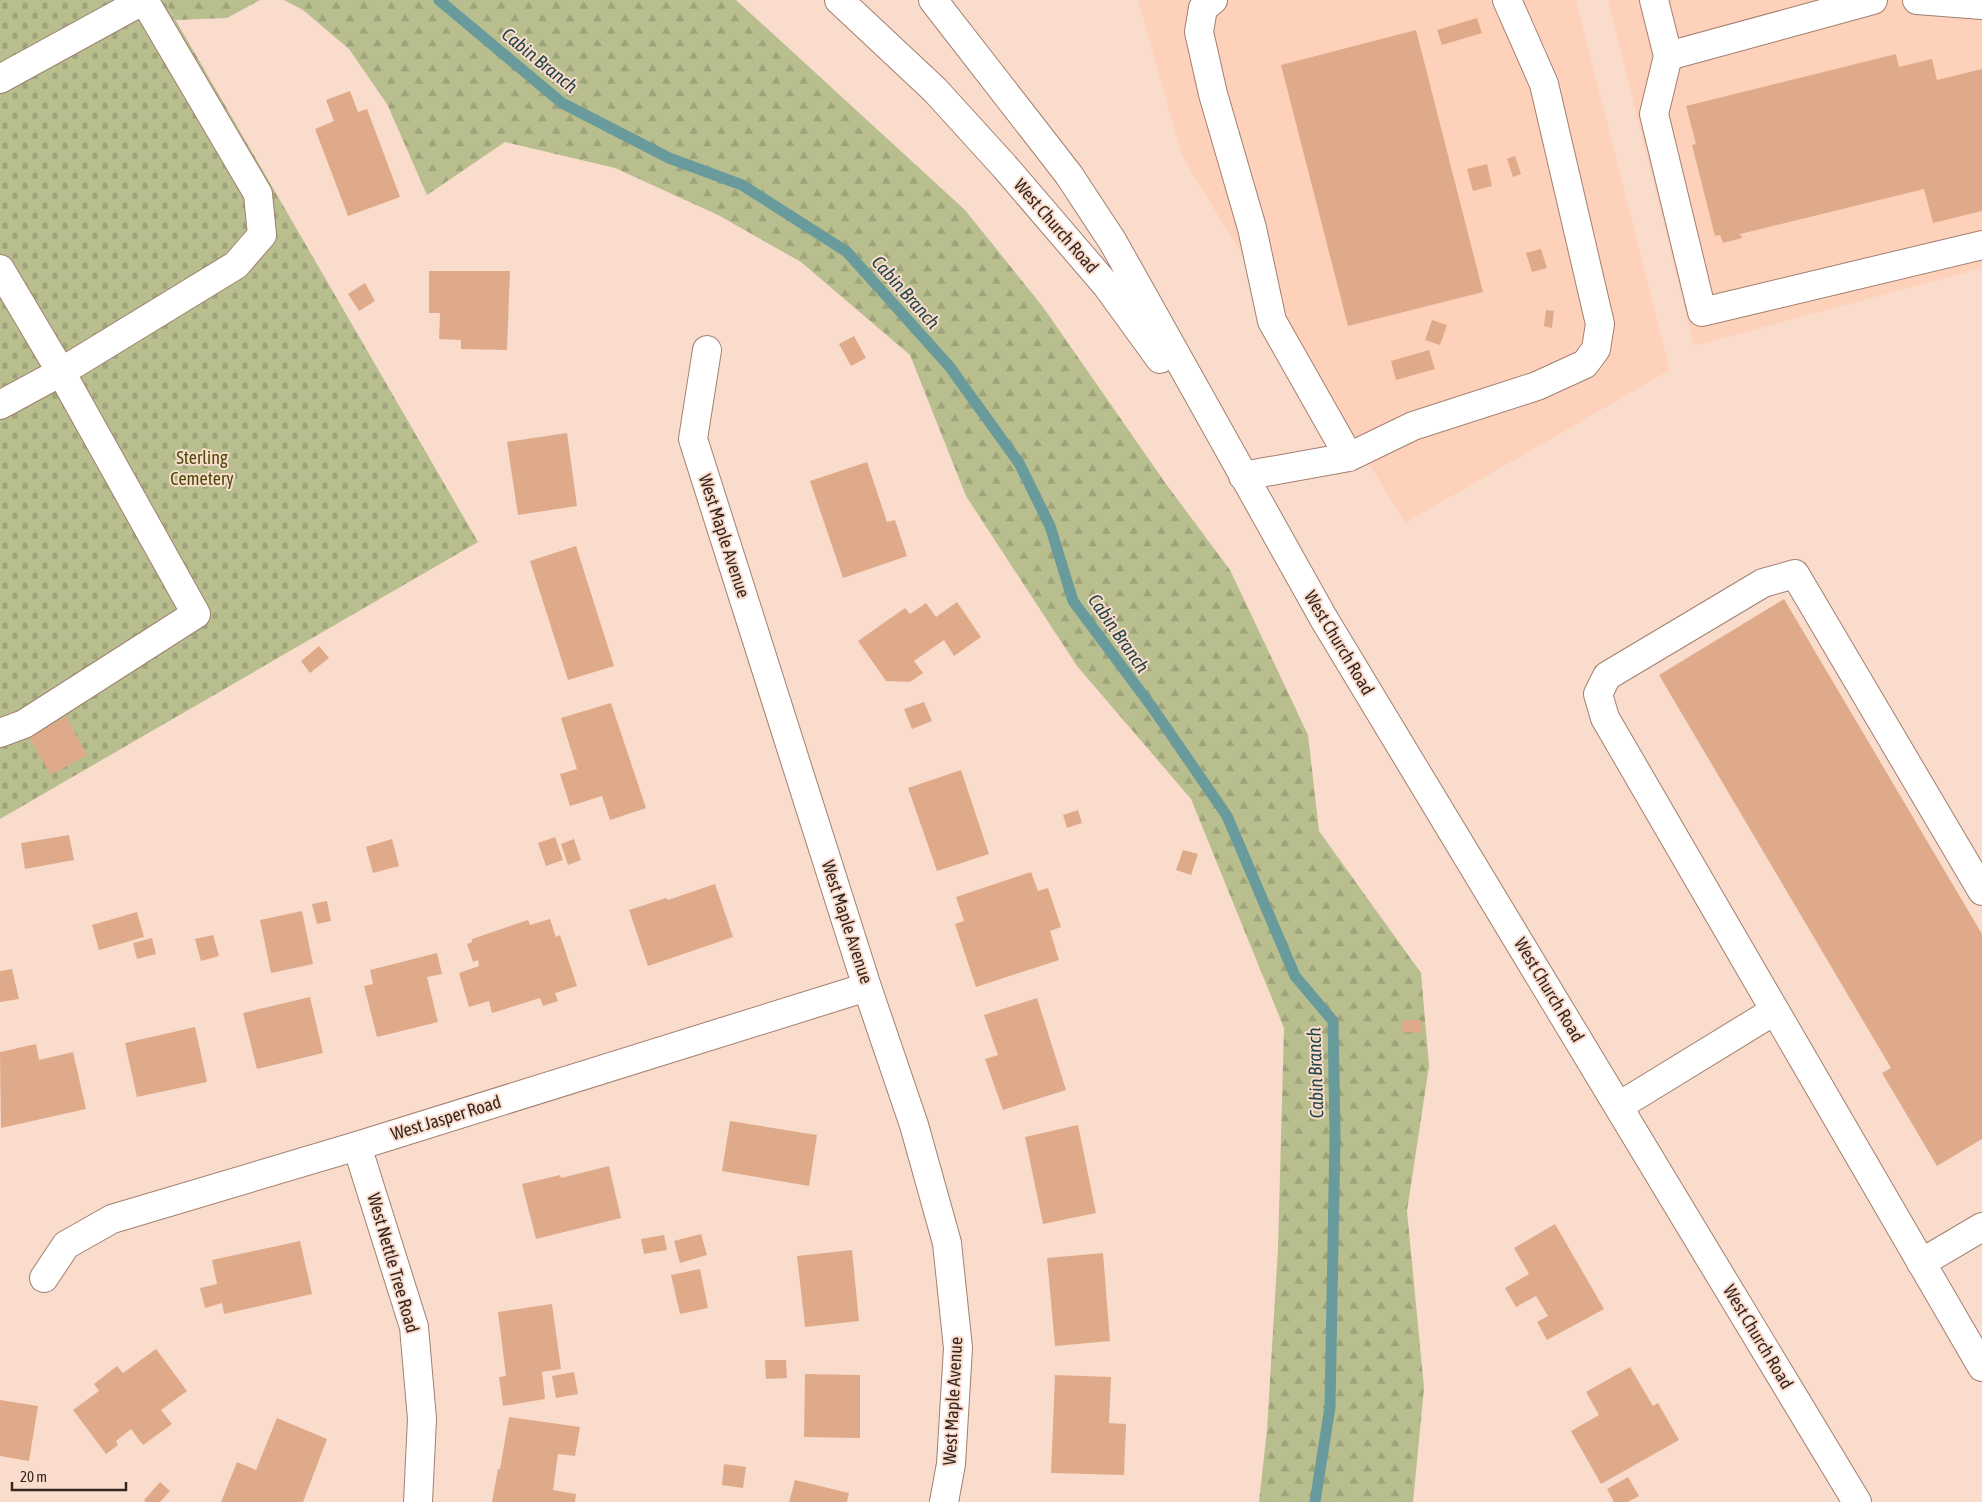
<svg xmlns="http://www.w3.org/2000/svg" width="1982" height="1502" viewBox="0 0 1982 1502" font-family="'Asap Condensed',sans-serif">
<style>
.built{fill:#fed1ba}
.forest{fill:url(#forest-firs)}
.cemetery{fill:url(#cemetery-stones)}
.lines{fill:none;stroke-linecap:round;stroke-linejoin:round}
.stream{stroke:#699b9c;stroke-width:11}
.building{fill:#dfaa8a}
.minor-casing{stroke:#a27f6e;stroke-width:30}
.major-casing{stroke:#a27f6e;stroke-width:30}
.minor{stroke:#fff;stroke-width:28}
.major{stroke:#fff;stroke-width:28}
.labels{text-anchor:middle;stroke-width:4;stroke-linejoin:round;paint-order:stroke}
.street-label{font-size:18px;fill:#352720;stroke:#fadccd}
.park-label{font-size:18px;fill:#464b05;stroke:#fadccd}
.water-label{font-size:19px;font-style:italic;fill:#214648;stroke:#fadccd}
</style>
<defs>
<pattern id="forest-firs" width="22" height="20" patternUnits="userSpaceOnUse" patternTransform="scale(1.25)"><rect width="22" height="20" fill="#b8be8e"/><path d="M5 1l3.5 6h-7zM16 11l3.5 6h-7z" fill="#9fa37a"/></pattern>
<pattern id="cemetery-stones" width="16" height="16" patternUnits="userSpaceOnUse" patternTransform="scale(1.25)"><rect width="16" height="16" fill="#b8be8e"/><path d="M2 7V4a2 2 0 0 1 4 0v3zM10 15v-3a2 2 0 0 1 4 0v3z" fill="#9fa37a"/></pattern>
</defs>
<rect width="100%" height="100%" fill="#fadccd"/>
<path class="built" d="M1138,0H1576L1670,370L1405,523L1182,156Z
M1608,0H1982V268L1694,346Z"/>
<path class="forest" d="M164,0H260L227,18L176,20Z
M284,0H736L965,210L1043,307L1166,484L1230,570L1308,735L1319,831L1421,973L1429,1066L1407,1211L1424,1388L1413,1502H1259L1267,1430L1278,1248L1284,1028L1191,799L1077,666L966,496L910,355L801,262L718,215L615,168L505,142L427,195L387,104L349,49L303,10Z"/>
<path class="cemetery" d="M0,0H164L478,542L0,819Z"/>
<g class="lines">
<path class="stream" d="M439,0L562,103L669,158L742,185L847,252L949,366L1019,463L1050,526L1073,601L1152,707L1227,816L1295,976L1333,1021L1335,1136L1330,1407L1315,1502"/>
</g>
<path class="building" d="M1477,18L1482,33L1442,45L1437,30Z
M1416,30L1483,292L1348,326L1281,65Z
M1896,54L1899,67L1932,59L1937,80L1982,69V211L1933,223L1924,189L1740,234L1742,238L1723,243L1720,235L1715,236L1692,145L1696,144L1686,106Z
M350,91L358,112L367,109L400,197L348,216L315,129L334,121L326,100Z
M1515,156L1521,174L1513,177L1507,159Z
M1487,164L1492,186L1473,191L1467,169Z
M1541,249L1547,268L1532,272L1526,253Z
M429,271H510L507,350L461,349V340L439,339L440,313H429Z
M365,283L375,301L359,311L348,294Z
M1546,310L1554,311L1552,328L1544,326Z
M1432,320L1447,325L1440,345L1425,340Z
M854,336L866,358L851,366L839,344Z
M1429,350L1435,369L1396,380L1391,361Z
M567,433L577,506L518,515L507,442Z
M867,462L887,522L895,520L907,556L843,578L810,481Z
M576,546L614,666L568,680L530,561Z
M1784,599L1982,934V1139L1937,1166L1882,1073L1891,1068L1659,675Z
M957,602L981,637L954,656L944,640L914,661L923,673L910,682L886,681L858,641L905,608L910,614L926,603L936,617Z
M319,646L329,658L310,673L301,661Z
M924,702L932,721L912,729L904,709Z
M611,703L646,808L610,820L602,796L570,806L560,774L577,769L561,718Z
M66,717L87,755L51,775L29,737Z
M961,770L989,854L937,871L908,788Z
M1078,810L1082,823L1067,828L1063,815Z
M69,835L74,860L25,869L21,843Z
M555,837L563,860L546,866L538,843Z
M392,839L399,866L373,873L366,847Z
M574,839L581,860L568,865L561,844Z
M1183,850L1198,854L1191,875L1176,870Z
M1031,872L1038,891L1048,888L1061,927L1050,931L1059,960L976,987L955,924L964,921L956,897Z
M715,884L733,937L648,966L629,910L666,898L668,900Z
M327,901L331,921L317,924L312,904Z
M302,911L313,964L271,973L260,920Z
M137,912L144,937L99,950L92,925Z
M550,919L556,937L560,935L577,986L555,993L558,1001L543,1006L540,998L492,1013L489,1001L469,1007L459,973L479,966L478,960L473,962L467,944L472,942V939L528,920L530,925Z
M213,935L219,956L201,961L195,939Z
M152,938L156,954L137,959L133,943Z
M437,953L442,974L427,977L438,1022L377,1037L364,986L373,984L370,970Z
M12,969L19,999L0,1002V971Z
M310,997L323,1053L257,1069L243,1013Z
M1037,998L1066,1090L1003,1110L985,1059L998,1055L984,1015Z
M1403,1020H1421V1033L1402,1032Z
M195,1027L207,1082L137,1097L125,1043Z
M36,1044L39,1060L73,1052L86,1109L1,1128L0,1052Z
M730,1121L817,1135L809,1186L722,1171Z
M1078,1125L1096,1213L1043,1224L1025,1137Z
M609,1166L621,1218L536,1239L522,1184L560,1175L561,1178Z
M1555,1224L1604,1309L1547,1340L1537,1322L1548,1316L1536,1296L1516,1307L1505,1288L1529,1274L1514,1248Z
M701,1234L707,1255L680,1263L674,1241Z
M664,1235L667,1250L644,1254L641,1239Z
M300,1241L312,1294L224,1314L222,1303L205,1308L200,1288L217,1284L212,1260Z
M852,1250L859,1321L805,1327L797,1256Z
M1103,1253L1110,1341L1055,1346L1047,1258Z
M700,1269L708,1308L680,1314L671,1275Z
M552,1304L561,1369L542,1372L545,1399L503,1406L499,1377L506,1376L498,1312Z
M156,1349L187,1391L161,1410L172,1424L143,1445L131,1429L116,1441L118,1445L106,1454L73,1410L99,1391L94,1384L117,1366L123,1373Z
M765,1360H786L787,1378L766,1379Z
M1630,1367L1653,1406L1658,1403L1679,1440L1601,1484L1571,1431L1599,1415L1586,1392Z
M574,1372L578,1394L556,1398L552,1376Z
M805,1374L860,1375V1438L804,1437Z
M1055,1375L1111,1377L1109,1423L1126,1424L1124,1475L1051,1473Z
M0,1400L38,1406L29,1461L0,1456Z
M509,1417L580,1427L575,1456L558,1454L553,1490L576,1494L575,1502H492L498,1469H500Z
M277,1418L327,1439L303,1502H221L237,1462L256,1470Z
M724,1464L746,1467L743,1488L722,1485Z
M1628,1477L1639,1496L1628,1502H1614L1607,1489Z
M795,1480L849,1493L847,1502H789Z
M160,1482L170,1491L160,1502H146L144,1500Z"/>
<g class="lines">
<g class="minor-casing">
<path id="minor" d="M1213,0L1203,8L1199,32L1213,94L1252,228L1272,321L1349,457
M1654,0L1668,56L1654,114L1702,312L1982,245
M1917,0L1982,5
M1668,56L1873,0
M0,79L144,0
M0,269L61,372L196,614L24,724L0,733
M707,350L693,439L867,987L914,1125L947,1243L958,1348L951,1464L944,1502
M0,405L61,372L236,265L262,235L258,194L144,0
M1243,476L1349,457L1413,426L1537,386L1585,364L1596,349L1600,324L1544,84L1507,0
M1982,891L1795,574L1763,583L1607,676L1598,694L1605,718L1982,1367
M1619,1106L1774,1011
M357,1146L414,1327L422,1419L418,1502
M1921,1263L1982,1227
M44,1278L66,1245L112,1219L357,1146L867,987"/>
</g>
<g class="major-casing">
<path id="major" d="M839,0L935,90L1005,167L1107,286L1160,359
M933,0L1069,175L1113,242L1324,619L1857,1502"/>
</g>
<use href="#minor" class="minor"/>
<use href="#major" class="major"/>
</g>
<g class="labels">
<g class="street-label">
<text transform="translate(1056 226) rotate(49)" y="6">West Church Road</text>
<text transform="translate(724 536) rotate(72)" y="6">West Maple Avenue</text>
<text transform="translate(1339 643) rotate(59)" y="6">West Church Road</text>
<text transform="translate(847 922) rotate(72)" y="6">West Maple Avenue</text>
<text transform="translate(1549 990) rotate(59)" y="6">West Church Road</text>
<text transform="translate(446 1118) rotate(-17)" y="6">West Jasper Road</text>
<text transform="translate(393 1263) rotate(74)" y="6">West Nettle Tree Road</text>
<text transform="translate(1758 1337) rotate(59)" y="6">West Church Road</text>
<text transform="translate(953 1401) rotate(-87)" y="6">West Maple Avenue</text>
</g>
<g class="park-label">
<text x="202" y="464">Sterling<tspan x="202" dy="21">Cemetery</tspan></text>
</g>
<g class="water-label">
<text transform="translate(540 60) rotate(39)" y="7">Cabin Branch</text>
<text transform="translate(906 292) rotate(48)" y="7">Cabin Branch</text>
<text transform="translate(1119 633) rotate(55)" y="7">Cabin Branch</text>
<text transform="translate(1315 1073) rotate(-92)" y="7">Cabin Branch</text>
</g>
</g>
<path d="M12 1482v8h114v-8" fill="none" stroke="#352720" stroke-width="2.5"/>
<text x="20" y="1482" font-size="15" fill="#352720" stroke="#fadccd" stroke-width="4" paint-order="stroke">20 m</text>
</svg>
